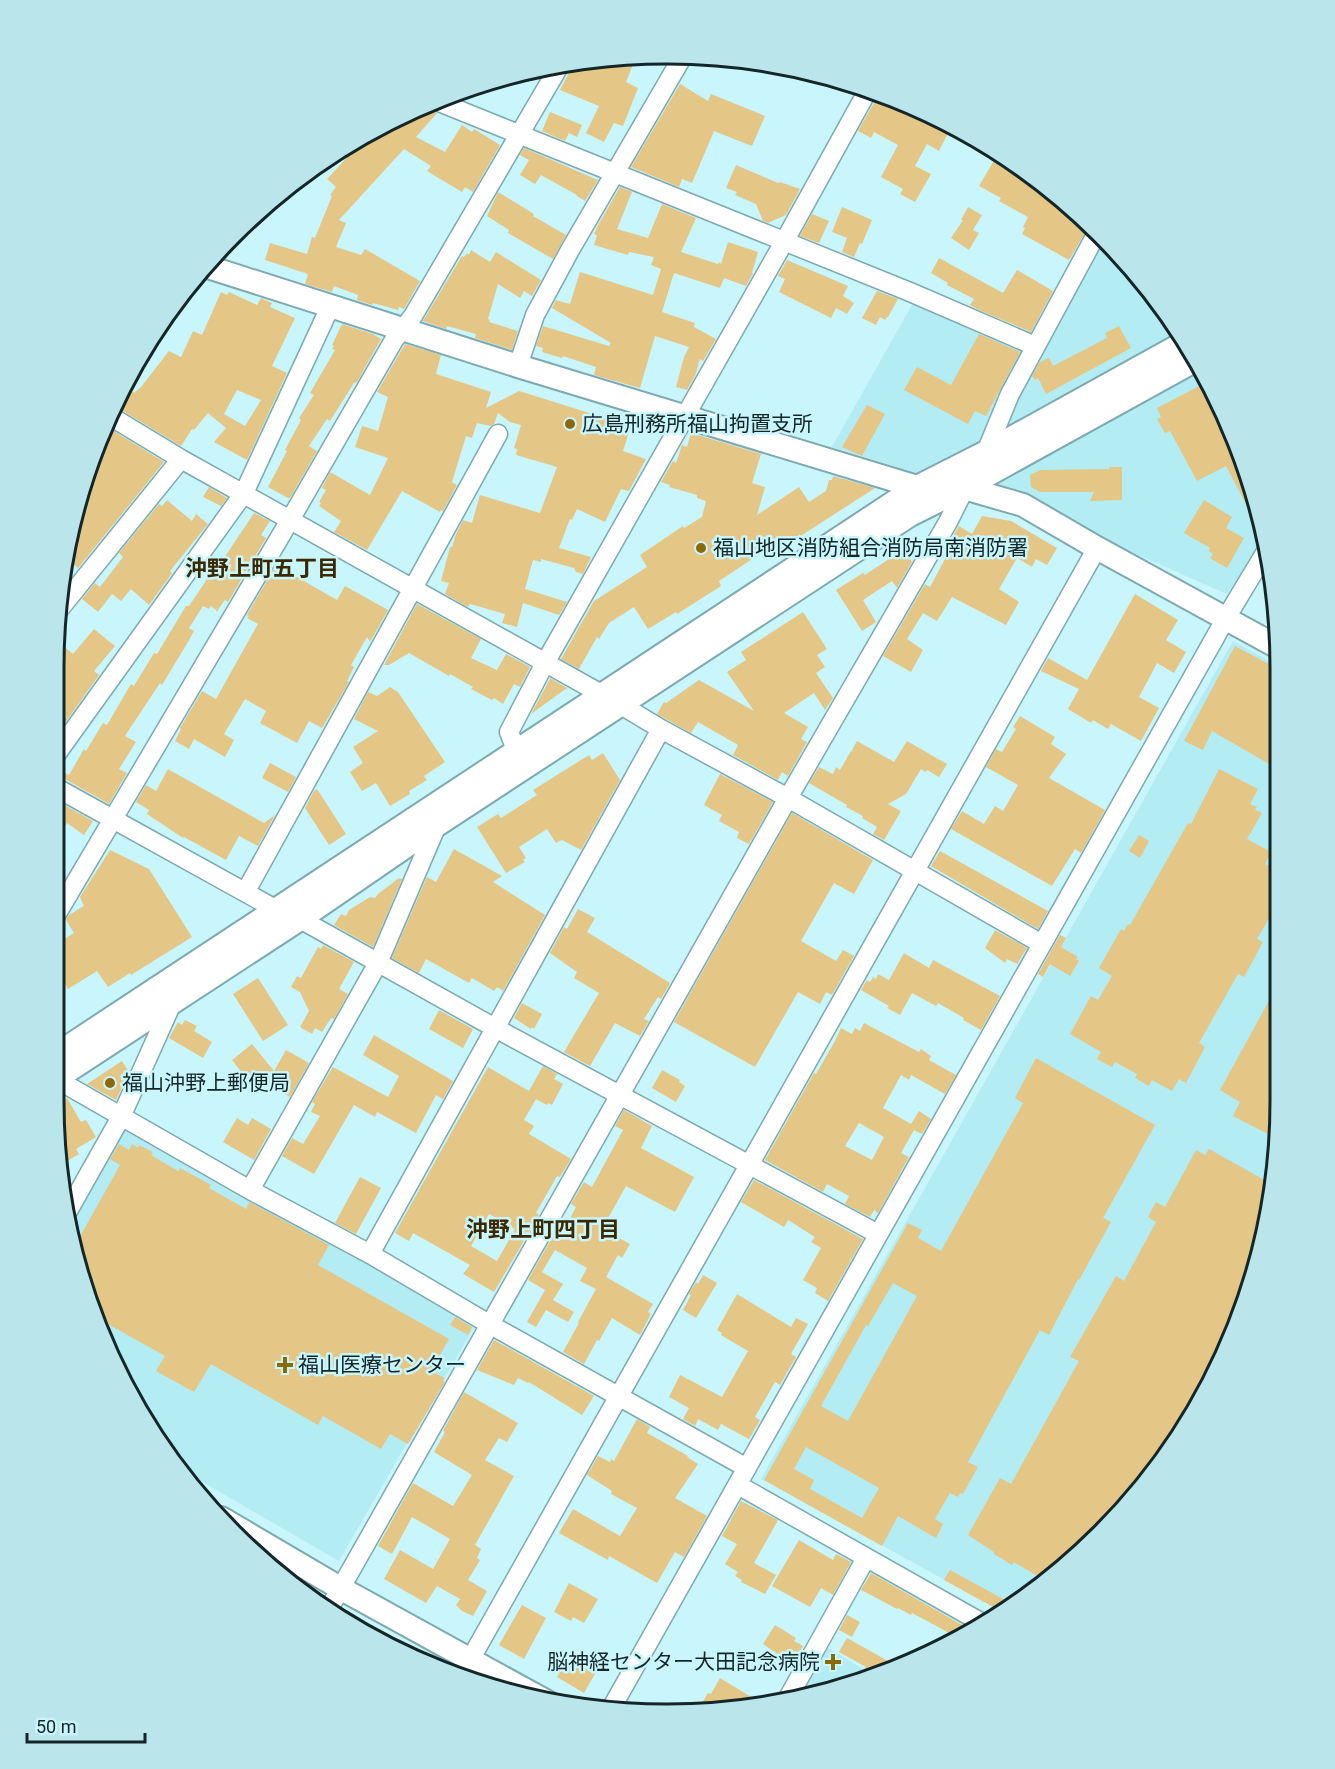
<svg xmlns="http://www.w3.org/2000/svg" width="1335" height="1769" viewBox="0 0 1335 1769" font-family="Roboto,'Noto Sans JP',sans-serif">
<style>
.built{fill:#b3ecf3}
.building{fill:#e4c686;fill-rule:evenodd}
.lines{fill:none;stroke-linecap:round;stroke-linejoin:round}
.minor-casing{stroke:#7da9af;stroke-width:21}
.tertiary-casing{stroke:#7da9af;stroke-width:26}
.minor{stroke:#fff;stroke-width:18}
.tertiary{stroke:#fff;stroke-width:22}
.poi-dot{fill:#8b6909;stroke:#c8f6fc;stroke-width:2}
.labels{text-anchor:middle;stroke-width:5;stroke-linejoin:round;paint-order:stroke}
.poi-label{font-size:21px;fill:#142628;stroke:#c8f6fc;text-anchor:start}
.neighbourhood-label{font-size:22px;font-weight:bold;fill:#3a2900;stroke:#c8f6fc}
.rim{fill:none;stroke:#142628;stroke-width:3}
</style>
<rect width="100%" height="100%" fill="#c8f6fc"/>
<path class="built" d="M1101,233L1177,326L1248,470L1265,541L1227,594L1034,509L832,447L913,303L1025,349Z
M1233,641L1276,665V1181L1248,1299L1199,1409L1102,1535L1005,1613L761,1479Z
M125,1128L247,1201L251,1195L477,1322L339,1561L175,1466L136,1409L75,1261L70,1220L120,1131Z
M825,1646L876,1677L865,1682L796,1696Z"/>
<path class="building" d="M636,57L626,82L638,88L623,126L614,123L604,142L586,133L599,106L560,90L570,71L571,64Z
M680,84L708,101L711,94L765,116L752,146L714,131L692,183L682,179L679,187L631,167Z
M879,94L890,97L915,110L916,108L951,127L939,151L927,144L915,166L931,174L915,202L900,194L903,189L881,177L898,145L874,132L871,138L858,131Z
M424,105L429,110L437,113L416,137L445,152L462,125L472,132L474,129L500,145L473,192L465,187L462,192L427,171L431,166L404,149L339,220L346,223L336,247L361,255L365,249L420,281L404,309L399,307L398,310L373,303L372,305L357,300L358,295L334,286L332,292L305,284L308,274L265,260L270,243L307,254L312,237L315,238L332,196L330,195L336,187L327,179L367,136Z
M550,112L582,125L577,137L569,133L565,141L542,131Z
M524,148L598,180L585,201L577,196V195L541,175L535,184L520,175L529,160L520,155Z
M999,152L1008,157L1090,224L1069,260L1022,234L1025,228L1023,227L1028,217L999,201L1001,198L979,186Z
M736,165L778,183L780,182L800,189L786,215L768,223L763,221L756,204L735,195L737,192L726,188Z
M620,187L632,192L617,229L648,238L662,204L696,218L681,252L718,264L719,262L721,264L728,242L758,252L752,273H753L746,286L724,278L720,288L674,273L662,312L695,323L694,327L716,339L703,361L700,359L695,376L687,390L676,387L684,357L689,347L655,336L640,388L594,375L596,367L563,356L562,358L542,352L543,348L536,346L543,326L609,346L611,343L552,308L556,300L570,304L580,272L653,295L661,269L651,265L654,257L629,252L628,255L594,245L597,235L594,234L597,227Z
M498,192L534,214L533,216L566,235L553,259L508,233L509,230L487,216Z
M842,207L872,220L862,244L860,243L854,257L842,252L847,238L832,232Z
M968,207L982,215L973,230L979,233L969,250L951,238L963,220H961Z
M812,214L829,221L819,243L800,236Z
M471,250L490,262L496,252L541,280L532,296L524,291L520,298L498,284L488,319L490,320L489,322L518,331L512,350L475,338L476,334L447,326L446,329L423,321L462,256L464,257L467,253L469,255Z
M939,258L1003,293L1017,270L1053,291L1031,332L977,309L970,305L974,299L947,285L948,283L931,273Z
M787,260L848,286L843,296L854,303L847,314L836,308L831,318L779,292L785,279L778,276Z
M877,291L898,299L888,317H887L885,320L880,317L876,325L862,318Z
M221,292L227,295L229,292L257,305L261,298L263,299L272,303L270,307L295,318L272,366L287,373L247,460L214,442L226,428L208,413L194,430L192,429L181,446L118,408L132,391L134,393L141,387L169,351L181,357L193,331L202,335ZM237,390L261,400L245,426L224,414Z
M342,324L373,334L381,339L357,382L354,383L330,421L327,419L309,446L317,451L290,498H288L268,487L287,451L285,450L301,420L299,418L314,395L310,393L335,350L332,349L334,346L332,345Z
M1119,326L1131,348L1046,394L1038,378L1035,380L1032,376L1040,362L1049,358L1053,366L1107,338L1105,333Z
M979,334L1020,352L986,416L975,411L968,424L904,390L917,367L951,385Z
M405,344L441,355L436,374L491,392L486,408L519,391L631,426L623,451L646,459L629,491L621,489L605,522L577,509L572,520L570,519L559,548L591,557L583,574L576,572L574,568L541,559V562L533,560L525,589L567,602L559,615L523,603L517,627L502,623L505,614L470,604L468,607L445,594L449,583L441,581L450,547H452L456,534L463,520L472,523L480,495L540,513L557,467L516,455L517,449L514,448L521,425L510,422L498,413L494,424L490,426L477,423L472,438L466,436L452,482L457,485L443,511L441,510L440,512L402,491L367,550L334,532L341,521L319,506L321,503L319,502L326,490L322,488L330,472L370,495L388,458L355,447L362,426L378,431L388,397L377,392Z
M1205,383L1248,470L1260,522L1256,523L1226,466L1197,481L1170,431L1165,433L1157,419L1161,417L1157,408Z
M867,405L885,414L862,456L842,447Z
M107,427L164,462L78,568L67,559L75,508L105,430Z
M691,433L761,454L752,483L765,487L757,515L799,487L809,502L826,491L829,480H832L833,476L875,488L782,548L778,542L719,581L721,586L677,614L676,612L648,629L634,607L609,623L599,639L597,637L579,669L561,659L594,601L647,567L640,555L683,526L684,528L702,517L706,501L697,498V495L669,487L670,485L661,482L673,461L676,463L682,445L687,447Z
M1109,467H1122V500L1090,501L1094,492H1040L1031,487L1030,475L1040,470L1109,469Z
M209,487L227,498L221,506L203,497Z
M167,500L192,521L196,514L208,524L170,571L172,573L170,576L149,605L131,589L121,601L112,594L98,612L82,599L95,583L100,587L123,557L119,553L159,504L162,506Z
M1204,500L1232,517L1226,528L1244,538L1227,568L1210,558L1213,554L1209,551L1210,548L1184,533Z
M254,513L270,521L261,535L266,538L228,602L225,600L217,611L211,606L209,609L203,606L189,628L194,631L188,642L162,685L160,683L125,736L136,742L119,769L127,773L109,804L63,778L65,773L69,775L84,749L86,751L103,723L107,725L131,684L134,686L154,653L157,654L186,606H189L222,557L224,558Z
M982,516L1011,521L1057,548L1047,565L1036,559L1032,567L1017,558L999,589L1019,602L1006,625L952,597L937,621L923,613L907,639L923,650L911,672L883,656L925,584L930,587L945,559L941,556L959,526L972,534Z
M904,549L912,562L897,588L892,581L863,600L876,622L862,631L836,590L863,573L865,575Z
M276,565L337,600L345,586L388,610L370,642L367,637L351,665L354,667L347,681L349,682L322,728L309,721L297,743L260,723L266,711L245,699L224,734L234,740L225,757L194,739L189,749L175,741L181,729L180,728L202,691L216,699L258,624L247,618L249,616L247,615Z
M1135,594L1178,620L1166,640L1186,652L1174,673L1157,663L1139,697L1159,708L1141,741L1111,724L1108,729L1093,720L1091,723L1068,709L1079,689L1041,671L1048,658L1087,680Z
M417,604L481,639L471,658L497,670L506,654L530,667L520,687L514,684L503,704L494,698L492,700L471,689L473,687L450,674L449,676L409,653L389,665H384Z
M803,612L827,649L817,655L825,667L816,673L833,698L825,710L814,693L784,713L808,727L801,739L807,742L788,776L782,772L778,780L733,755L738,745L698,722L691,733L657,714L664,702L666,703L699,680L754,711L727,672L746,660L741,652Z
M94,629L115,646L94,671L99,675L55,737V705L59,699L55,696V639L73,654Z
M1235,646L1276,668V768L1212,731L1203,750L1184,741Z
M550,678L567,688L531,714L550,679Z
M390,687L398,692L445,762L424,776L427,780L409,791L410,794L390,806L376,783L362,791L350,772L363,763L353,747L378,731L354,719L368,692L377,696Z
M1020,716L1055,737L1051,744L1066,754L1049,778L1105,810L1081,853L1075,849L1052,886L951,829L962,811L984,824L995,806L1003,811L1018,785L986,767L996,749L1002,752L1016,729L1013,727Z
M857,741L894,762L907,741L947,764L939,777L927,770L925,772L921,769L906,794L888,804L901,811L884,840L873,834L877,827L862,818L863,816L846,807L847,805L809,783L819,767L833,774L836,767L840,770L851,751L853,752L852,750Z
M603,753L620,780L581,850L562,840L556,843L547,829L519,847L526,858L523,860L525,862L506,873L477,827L498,814L501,818L537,795L533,790L589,755L592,760Z
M270,763L296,777L288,792L262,778Z
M168,769L264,823L275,815L258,846L239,836L226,860L184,837L183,838L147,814L149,810L136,802L146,785L156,791Z
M1219,769L1258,789L1250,804L1257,807L1255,810L1262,813L1247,839L1271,852L1265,864L1276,870V906L1257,939L1263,942L1244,977L1238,974L1199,1043L1205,1047L1186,1083L1179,1079L1172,1091L1152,1080L1149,1086L1135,1078L1137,1074L1115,1062L1112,1067L1097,1059L1101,1052L1070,1034L1091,996L1098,1000L1112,976L1099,968L1121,929L1124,931L1128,924L1130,925L1188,823L1191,824Z
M720,774L773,802L749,844L737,838L739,832L719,821L722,815L704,805Z
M317,789L346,834L329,845L305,808L314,791Z
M55,800L93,821L84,835L67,823L55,841Z
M792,813L873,860L854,894L834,883L801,941L836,961L843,950L854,956L832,995L826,992L820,1004L798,992L755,1067L674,1022Z
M1139,835L1149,841L1140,858L1129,851Z
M454,849L502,876L493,882L545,915L503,991L497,987L494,991L472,978L469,983L426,959L419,973L392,958L427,877L436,882Z
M110,850L149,869L192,937L131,975L130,973L108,987L97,971L68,989L54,967V945L74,933L66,920L69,915L84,906L80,897Z
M940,851L1048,911L1038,929L931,866Z
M399,878L402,879L373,947L334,925L341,914L346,916L349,910L370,897L375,898L378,894Z
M578,909L595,918L587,932L670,983L661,999L658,997L644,1019L649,1021L640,1036L615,1023L590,1066L564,1052L599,993L574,978L577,972L550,953L564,927L567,929Z
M995,930L1027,948L1017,964L1007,959L1005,963L985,948Z
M1060,935L1066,938L1061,947L1078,957L1076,959L1079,961L1070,976L1050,964L1043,977L1038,974Z
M323,945L354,962L339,989L348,994L334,1019L331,1018L322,1032L315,1028L312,1034L300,1027L309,1011L300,992L291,987L297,976L301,978L318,947L321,949Z
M904,953L929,968L933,960L1000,996L981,1030L963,1020L964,1018L938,1003L936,1006L912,993L900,1015L887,1008L889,1006L861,990L867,980L870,982L873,977L876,979L878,974L889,980Z
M258,978L288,1025L263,1041L233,994Z
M1276,988V1138L1233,1116L1240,1102L1220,1090Z
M522,1003L542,1014L534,1029L532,1027L531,1029L514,1018Z
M439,1010L473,1029L463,1048L429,1029Z
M185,1020L197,1026L194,1031L212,1042L203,1058L169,1038L178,1022L182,1025Z
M864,1023L919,1052L921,1049L931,1056L929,1060L956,1075L945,1094L911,1075L909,1080L901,1075L883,1108L911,1124L919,1111L931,1119L922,1134L914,1130L901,1153L909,1157L878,1213L874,1210L870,1217L845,1204L849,1196L827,1184L823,1192L765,1160L814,1073L816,1074L835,1041L841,1028L852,1034L855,1028L860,1031ZM859,1123L884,1137L872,1160L845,1146Z
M374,1035L453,1081L443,1099L436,1095L416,1133L377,1112L375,1117L354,1105L314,1174L282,1156L292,1138L303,1144L320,1116L311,1112L315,1104L312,1102L333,1067L388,1097L399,1076L363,1055Z
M252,1044L274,1071L286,1050L309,1063L290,1097L260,1080L255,1083L253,1081L250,1083L232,1060Z
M1036,1058L1155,1125L1103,1218L1111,1222L1079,1280L1078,1279L1049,1335L1040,1330L968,1462L978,1467L963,1494L960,1493L958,1497L950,1493L935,1519L943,1524L936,1538L898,1516L882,1546L764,1480L908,1223L922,1230L918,1238L941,1251L1023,1103L1015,1098ZM893,1283L917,1296L848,1421L821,1406L866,1325L868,1326ZM806,1447L879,1488L862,1518L810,1489L814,1480L794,1469Z
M122,1061L129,1072L116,1100L87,1084Z
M543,1066L557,1074L554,1079L563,1084L552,1105L548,1103L547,1105L536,1099L524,1120L534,1126L529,1134L571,1159L560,1177L557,1176L536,1213L539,1215L494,1292L463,1274L470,1265L413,1233L409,1241L395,1233L488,1067L529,1091ZM489,1214L515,1229L497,1261L471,1246Z
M662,1070L680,1080L679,1082L685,1086L676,1102L652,1088Z
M67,1098L81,1122L86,1120L96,1137L76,1149L79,1154L62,1164L55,1106Z
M624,1110L652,1126L641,1148L694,1177L675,1212L626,1186L602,1229L630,1244L622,1258L618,1255L606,1277L653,1304L648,1312L651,1314L640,1335L612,1318L599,1341L597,1340L584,1364L563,1352L579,1323L578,1322L596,1289L580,1281L587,1268L555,1250L542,1272L563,1284L553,1300L574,1312L568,1322L546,1310L536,1327L527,1322L545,1290L528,1280L558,1227L564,1230L576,1207L571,1204L584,1182L592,1187L623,1130L615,1126Z
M237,1118L248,1125L252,1118L271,1129L254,1160L223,1142Z
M119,1144L129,1150L132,1144L138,1148L139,1145L153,1152L151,1155L178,1171L180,1168L211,1185L209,1188L246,1209L249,1202L329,1245L318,1265L449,1339L431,1371L445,1378L443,1381L445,1382L408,1444L390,1434L381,1449L323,1416L318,1425L211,1364L194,1392L156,1371L165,1356L99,1319L75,1261L73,1249L120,1165L110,1159Z
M1209,1149L1275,1186L1248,1299L1202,1401L1198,1399L1179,1434L1102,1535L1046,1581L1014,1562L1012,1565L994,1554V1552L968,1535L1000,1478L1011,1484L1079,1361L1070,1357L1116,1276L1124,1281L1156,1222L1148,1217L1156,1202L1165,1207L1196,1150L1205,1155Z
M360,1177L381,1188L356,1234L335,1223Z
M754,1180L863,1239L828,1301L815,1293L817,1288L803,1280L821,1248L811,1242L815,1237L788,1220L784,1227L741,1202Z
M703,1275L717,1283L696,1318L683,1310L691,1295L689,1294L696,1282L698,1284Z
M737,1294L791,1327L796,1318L808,1324L791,1354L796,1357L780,1385L775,1382L755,1417L760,1420L749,1439L721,1424L718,1430L698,1419L695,1426L683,1419L689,1408L669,1397L680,1375L722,1397L748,1351L721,1335L722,1333L717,1330Z
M455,1317L472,1327L468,1335L450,1325Z
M494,1340L594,1396L582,1415L529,1382L528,1383L518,1378L514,1385L477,1370Z
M464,1392L518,1423L507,1442L499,1438L485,1460L514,1476L475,1545L481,1549L477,1558L480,1560L468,1580L487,1591L473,1616L462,1611L456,1605L460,1599L437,1586L426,1603L384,1579L400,1550L433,1569L450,1539L412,1517L392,1554L378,1546L413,1483L453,1506L472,1475L434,1452L445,1432L443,1431Z
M637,1419L650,1427L647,1433L688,1456L687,1457L698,1464L675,1498L707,1516L684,1557L675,1552L657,1583L609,1556L608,1560L559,1533L573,1509L620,1536L637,1508L611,1494L612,1491L587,1475L598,1456L610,1462L611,1459L614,1461Z
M741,1501L778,1520L754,1563L776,1575L765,1594L741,1582L742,1580L735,1576L738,1572L725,1564L737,1544L722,1536Z
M799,1540L833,1560L836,1554L851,1562L833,1595L821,1588L810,1607L772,1586Z
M950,1570L1016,1606L1004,1613L944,1580Z
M871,1573L971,1630L957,1637L912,1613L911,1615L898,1608L897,1609L869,1594L861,1590Z
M569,1583L598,1599L584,1623L573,1617L571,1621L554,1612Z
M522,1605L546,1618L524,1659L499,1645Z
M847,1615L860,1622L852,1637L839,1630Z
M775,1625L796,1638L794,1641L803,1646L792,1664L763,1644Z
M847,1638L897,1666L877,1676L864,1669L866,1667L839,1652Z
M569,1656L596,1672L584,1693L557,1677Z
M720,1678L761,1703L708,1714L696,1713L708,1693L711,1694Z"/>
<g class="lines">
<g class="minor-casing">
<path id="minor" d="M434,100L910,292L1035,346
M518,366L535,315L570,250L683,56
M110,416L181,459L621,705L661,729L788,798L1042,944
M984,457L1010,394L1098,231
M58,611L181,459
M516,750L509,732L545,663L784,242L868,90
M55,756L244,493L330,307
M55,787L277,910L300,919L495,1028L878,1234
M246,891L498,434
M55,917L290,520L394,340L413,316L560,65
M56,1079L250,1190L370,1254L489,1324L747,1468
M250,1190L378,963L437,825
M68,1211L121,1117L173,1001
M370,1254L661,729
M738,1485L984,1624
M330,1607L788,798L948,522L968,482
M470,1660L1097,548
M788,1698L866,1558
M612,1707L1226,618L1267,550"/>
</g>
<g class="tertiary-casing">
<path id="tertiary" d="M205,266L518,366L917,487L964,488L1023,505L1097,548L1276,646
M54,1056L917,487L988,451L1185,342
M54,1080L300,919L437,825L910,515L964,488L1194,361
M221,1518L340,1588L549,1703"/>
</g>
<use href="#minor" class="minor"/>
<use href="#tertiary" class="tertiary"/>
</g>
<g class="poi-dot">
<circle cx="570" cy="424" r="6"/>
<circle cx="701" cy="548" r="6"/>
<circle cx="110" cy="1083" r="6"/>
<path d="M282 1356h6v6h6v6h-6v6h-6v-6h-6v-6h6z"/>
<path d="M830 1653h6v6h6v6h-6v6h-6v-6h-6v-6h6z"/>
</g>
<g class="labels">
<g class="poi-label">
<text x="582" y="431">広島刑務所福山拘置支所</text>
<text x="713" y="555">福山地区消防組合消防局南消防署</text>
<text x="122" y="1090">福山沖野上郵便局</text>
<text x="298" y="1372">福山医療センター</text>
<text x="820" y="1669" text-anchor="end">脳神経センター大田記念病院</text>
</g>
<g class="neighbourhood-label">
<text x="262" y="576">沖野上町五丁目</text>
<text x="543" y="1237">沖野上町四丁目</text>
</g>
</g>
<path d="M0 0H1335V1769H0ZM667 64H667A603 603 0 0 1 1270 667V1101A603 603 0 0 1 667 1704H667A603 603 0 0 1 64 1101V667A603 603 0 0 1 667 64Z" fill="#bae5eb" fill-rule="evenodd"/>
<path class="rim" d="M667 64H667A603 603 0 0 1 1270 667V1101A603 603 0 0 1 667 1704H667A603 603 0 0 1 64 1101V667A603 603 0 0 1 667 64Z"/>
<path d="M27 1733v9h118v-9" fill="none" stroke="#142628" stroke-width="3"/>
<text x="36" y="1733" font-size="18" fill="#142628" stroke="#c8f6fc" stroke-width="4.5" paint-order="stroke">50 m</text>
</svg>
